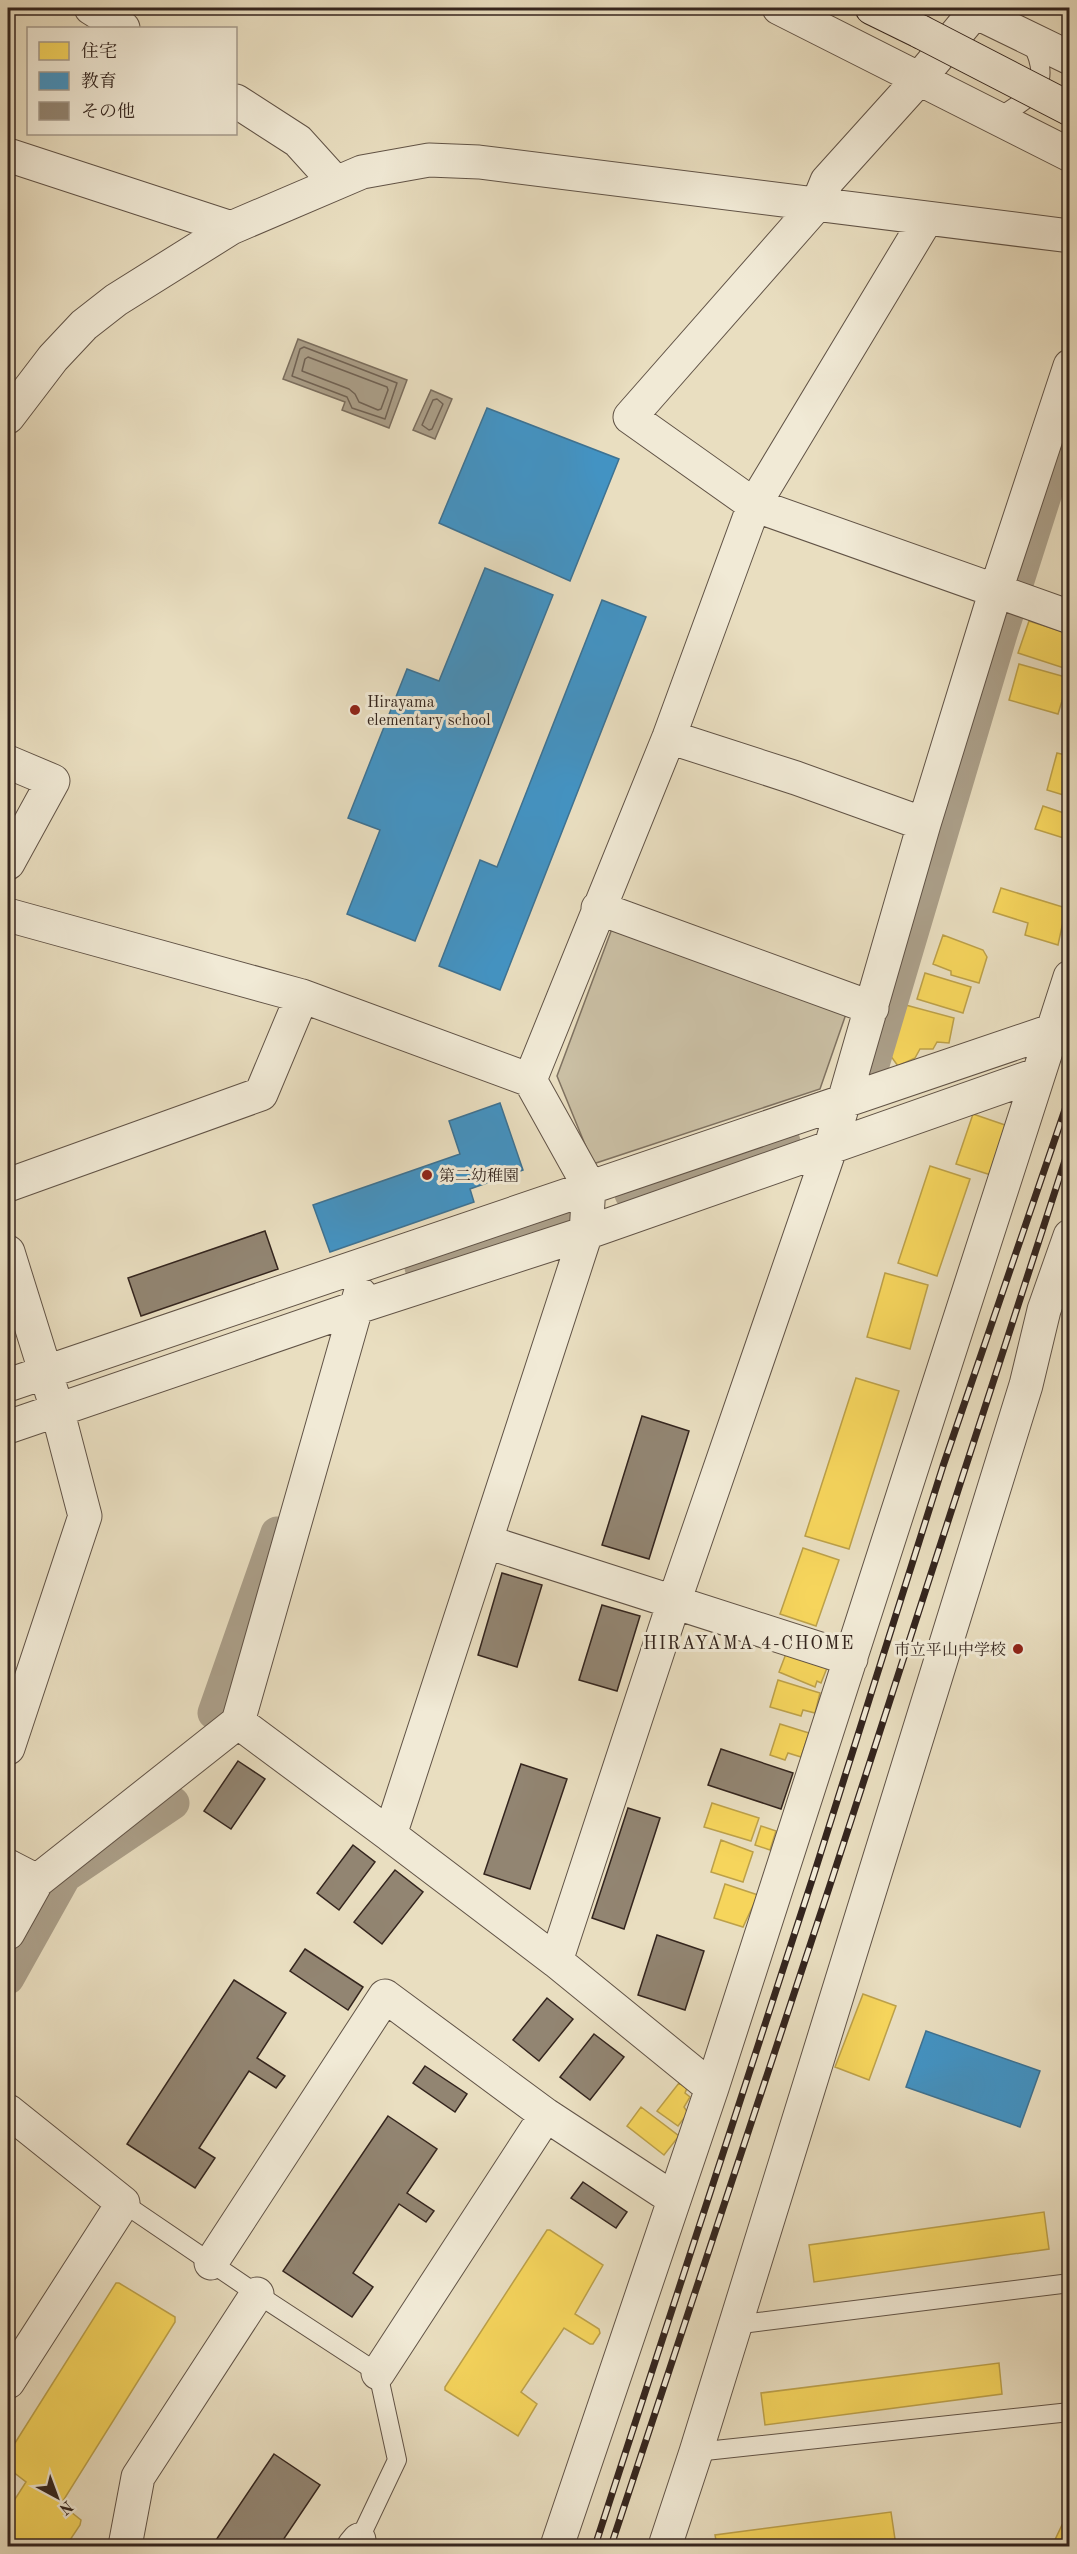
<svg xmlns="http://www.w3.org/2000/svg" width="1077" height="2554" viewBox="0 0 1077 2554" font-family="'Old Standard TT','Noto Serif JP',serif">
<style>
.green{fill:#cabfa4;stroke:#7f7261;stroke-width:1.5}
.water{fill:#ab9f89;stroke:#7b6e5e;stroke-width:1.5}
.homes{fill:#f6d55c;stroke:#bca049;stroke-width:1.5}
.schools{fill:#4393c3;stroke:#3e7292;stroke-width:1.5}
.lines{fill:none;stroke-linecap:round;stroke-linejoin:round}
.shore{stroke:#706254;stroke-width:1.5}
.canal{stroke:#ab9f89;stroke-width:33}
.building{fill:#928572;stroke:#34251e;stroke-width:1.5}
.service-casing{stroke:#615346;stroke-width:20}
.minor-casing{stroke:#615346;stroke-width:35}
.secondary-casing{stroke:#34251e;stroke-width:35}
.service{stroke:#f1ead6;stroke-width:18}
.minor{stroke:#f1ead6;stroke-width:33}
.secondary{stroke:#f1ead6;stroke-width:33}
.rail-casing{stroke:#34251e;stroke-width:7}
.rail{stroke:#f1ead6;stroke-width:4.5;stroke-dasharray:14;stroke-linecap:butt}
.secondary-bridge-casing{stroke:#34251e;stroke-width:35;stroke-linecap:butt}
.secondary-bridge{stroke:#f1ead6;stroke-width:33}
.poi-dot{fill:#8f2418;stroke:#f1ead6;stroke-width:2}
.labels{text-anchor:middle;stroke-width:6;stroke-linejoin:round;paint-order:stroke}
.poi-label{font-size:16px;fill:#34251e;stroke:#f1ead6;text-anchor:start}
.neighbourhood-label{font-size:18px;letter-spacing:1.5px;fill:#34251e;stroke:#f1ead6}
</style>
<rect width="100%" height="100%" fill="#e9dec0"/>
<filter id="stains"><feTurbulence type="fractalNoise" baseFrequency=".00333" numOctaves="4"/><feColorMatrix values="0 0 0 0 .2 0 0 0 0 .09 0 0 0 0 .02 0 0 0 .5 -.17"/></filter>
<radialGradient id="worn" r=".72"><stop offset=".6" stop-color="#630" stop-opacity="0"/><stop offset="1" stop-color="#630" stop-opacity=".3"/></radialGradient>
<path class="green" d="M613,926L846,1014L820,1089L593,1164L557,1076Z"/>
<path class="water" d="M298,339L407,380L389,428L342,410L345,402L283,379Z
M431,390L452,399L435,439L413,430Z"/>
<path class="homes" d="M1029,621L1070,634V670L1018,653Z
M1019,664L1069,678L1058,714L1009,700Z
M1057,753L1070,756V797L1047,790Z
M1043,806L1070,815V840L1035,829Z
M1001,888L1066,908L1058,945L1025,935L1028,923L993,912Z
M943,935L983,950L987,957L979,983L951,975V971L933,964Z
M925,973L971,987L963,1013L917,999Z
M902,1004L954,1018L949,1043L937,1042L933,1049H920L915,1058L898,1066L885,1048Z
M973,1114L1008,1126L991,1175L956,1164Z
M930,1166L970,1179L937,1276L898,1263Z
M885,1273L928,1285L910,1349L867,1337Z
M856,1378L899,1391L849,1549L805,1536Z
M803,1548L839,1560L816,1626L780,1614Z
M787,1651L827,1668L821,1683L817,1681L815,1687L779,1672Z
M778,1680L820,1693L815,1713L803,1710L801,1716L770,1707Z
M780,1724L809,1733L801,1757L788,1753L785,1760L770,1755Z
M712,1803L759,1818L751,1841L704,1827Z
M761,1826L776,1831L770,1850L755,1845Z
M721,1840L753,1852L743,1882L711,1872Z
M725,1884L758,1895L743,1927L714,1918Z
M863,1994L896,2006L869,2080L835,2067Z
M679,2083L687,2088L685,2093L690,2097L684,2107L688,2113L678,2126L657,2111Z
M641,2107L679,2136L664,2155L627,2126Z
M1044,2212L1049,2249L814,2282L809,2245Z
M547,2230H550L603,2265L575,2314L599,2329L600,2333L593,2344H590L564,2328L521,2392L537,2404L518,2436L445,2390V2387Z
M116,2283H119L175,2317V2322L61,2504L81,2520L80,2525L66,2546H8V2510L26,2482L8,2468V2454Z
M999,2363L1002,2394L765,2425L761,2393Z
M891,2512L896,2546H717L715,2535Z
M1062,2525L1070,2528V2546H1052Z"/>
<path class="schools" d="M487,408L619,459L570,581L439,523Z
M485,568L553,595L415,941L347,914L380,830L348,818L407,669L439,681Z
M602,600L646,617L500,990L439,966L480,860L497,867Z
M500,1103L523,1170L470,1189L474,1202L330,1252L313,1205L460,1154L449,1121Z
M926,2031L1040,2071L1020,2127L906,2087Z"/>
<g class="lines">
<path class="shore" d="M304,347L397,383L385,419L352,408L347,397L292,376L300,349Z
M308,357L387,387L388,390L381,409L378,410L359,402L355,394L349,389L302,371L305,359Z
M437,399L443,404L432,429L429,430L422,425L433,400Z"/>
<path class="canal" d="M872,1068L1000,637L1064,436
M631,1194L784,1142
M421,1267L563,1218
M214,1713L277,1533
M8,1978L65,1876L173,1803"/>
</g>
<path class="building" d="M265,1231L278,1269L141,1316L128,1278Z
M642,1416L689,1431L649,1559L602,1545Z
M502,1573L542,1585L517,1667L478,1655Z
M602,1605L640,1616L617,1691L579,1680Z
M721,1749L793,1773L781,1809L708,1785Z
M238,1761L265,1779L231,1829L204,1811Z
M521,1764L567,1779L530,1889L484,1874Z
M628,1808L660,1818L624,1929L592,1918Z
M353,1845L375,1862L339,1910L317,1893Z
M395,1870L423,1892L382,1944L354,1922Z
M657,1935L704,1951L685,2010L638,1995Z
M305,1949L363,1987L348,2010L290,1971Z
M234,1980L286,2013L257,2058L285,2076L276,2088L249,2071L199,2148L215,2158L195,2188L127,2144Z
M547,1998L573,2019L539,2061L513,2040Z
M594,2034L624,2057L590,2100L560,2077Z
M425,2066L467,2094L455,2112L413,2083Z
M388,2116L437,2149L407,2193L434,2211L426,2222L399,2204L353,2273L373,2287L352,2317L283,2271Z
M583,2182L627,2212L616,2228L571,2198Z
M274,2454L320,2485L279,2546H212Z"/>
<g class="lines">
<g class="service-casing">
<path id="service" d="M998,118C1035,94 1053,86 1031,41
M123,2203L257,2294L378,2373L397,2460L359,2540L363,2546
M734,2325L1070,2283
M696,2452L1070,2412"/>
</g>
<g class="minor-casing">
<path id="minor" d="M91,8L123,28
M779,8L1070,155
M967,8L1070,58
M978,8L919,79L827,181L818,203L630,417L754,505L1070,617
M236,101L298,141L336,183
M8,155L231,228
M8,417L53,358L84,325L116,300L231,228L362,172L429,160L479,162L1070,236
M669,737L796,778L924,824
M8,762L53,781L8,863
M598,908L872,1008
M8,915L302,996L530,1080
M8,1185L261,1094L302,996
M8,1252L57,1409L85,1516L8,1748
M8,1385L1051,1031
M8,1427L355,1308L586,1233L1036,1075
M487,1542L851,1659
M238,1722L390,1835L586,1233L589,1186L530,1080L669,737L754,505L927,218
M390,1835L556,1961
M8,1866L37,1881
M8,1933L37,1881L238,1722L360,1294
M712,2088L556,1961L674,1602L831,1146L924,824L996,590L1070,366
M8,2111L123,2203L8,2382
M211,2263L385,1996L546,2115L674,2199
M378,2373L546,2115
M125,2546L138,2477L257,2294
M354,2546L359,2540
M557,2546L712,2088L1070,977
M665,2546L696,2452L1026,1385L1044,1310L1070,1236"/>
</g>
<g class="secondary-casing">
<path id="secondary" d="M872,8L921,32"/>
</g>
<use href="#service" class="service"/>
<use href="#minor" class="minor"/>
<use href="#secondary" class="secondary"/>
<g class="rail-casing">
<path id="rail" d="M595,2546L814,1874L943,1466L1070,1095
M611,2546L832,1879L1070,1145"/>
</g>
<use href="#rail" class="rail"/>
<g class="secondary-bridge-casing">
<path id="secondary-bridge" d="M921,32L1070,109"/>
</g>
<use href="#secondary-bridge" class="secondary-bridge"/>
</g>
<g class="poi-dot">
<circle cx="355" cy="710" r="6"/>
<circle cx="427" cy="1175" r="6"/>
<circle cx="1018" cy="1649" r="6"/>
</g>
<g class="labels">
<g class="poi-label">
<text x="367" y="707">Hirayama<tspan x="367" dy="18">elementary school</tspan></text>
<text x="439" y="1181">第二幼稚園</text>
<text x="1006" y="1655" text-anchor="end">市立平山中学校</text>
</g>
<g class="neighbourhood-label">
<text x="749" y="1649">HIRAYAMA 4-CHOME</text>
</g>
</g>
<rect width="1077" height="2554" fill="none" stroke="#e9dec0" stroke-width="30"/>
<rect x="9" y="9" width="1059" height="2536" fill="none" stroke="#34251e" stroke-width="3"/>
<rect x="15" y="15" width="1047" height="2524" fill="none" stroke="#34251e" stroke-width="1.5"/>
<rect x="27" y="27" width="210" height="108" fill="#f1ead6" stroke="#a59b8c" stroke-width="1.5"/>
<rect x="39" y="42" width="30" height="18" fill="#f6d55c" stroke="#a59b8c" stroke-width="1.5"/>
<text x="81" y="57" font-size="18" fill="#34251e">住宅</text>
<rect x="39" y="72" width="30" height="18" fill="#4393c3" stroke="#a59b8c" stroke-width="1.5"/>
<text x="81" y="87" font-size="18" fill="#34251e">教育</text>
<rect x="39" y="102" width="30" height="18" fill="#928572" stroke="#a59b8c" stroke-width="1.5"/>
<text x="81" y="117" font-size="18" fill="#34251e">その他</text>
<g transform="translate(57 2497) rotate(139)" stroke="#f1ead6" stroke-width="4.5" paint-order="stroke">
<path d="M0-4.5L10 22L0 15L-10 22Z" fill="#34251e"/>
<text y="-9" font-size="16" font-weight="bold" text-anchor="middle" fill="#34251e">N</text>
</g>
<rect width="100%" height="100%" filter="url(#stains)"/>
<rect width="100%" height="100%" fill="url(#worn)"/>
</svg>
